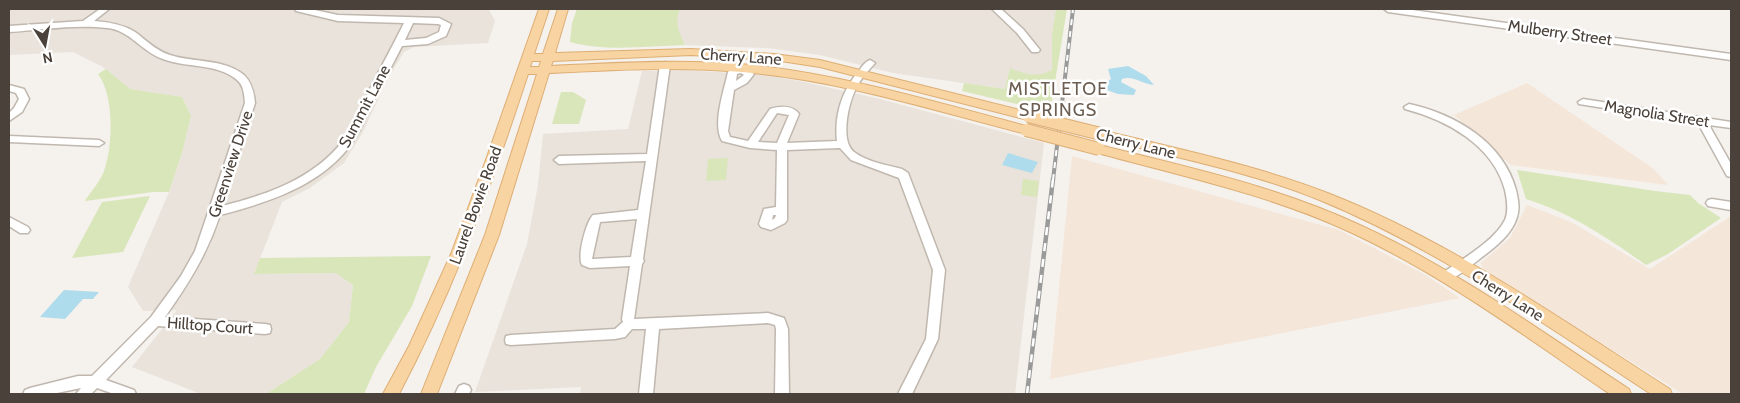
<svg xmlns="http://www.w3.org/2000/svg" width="1740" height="403" viewBox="0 0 1740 403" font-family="Cabin,sans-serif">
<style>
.residential{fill:#e9e3db}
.commercial{fill:#f5e6da}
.green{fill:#d8e6b9}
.water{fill:#aedced}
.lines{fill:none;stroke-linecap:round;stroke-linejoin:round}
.minor-casing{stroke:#c0b8af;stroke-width:3}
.major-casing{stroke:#ddae73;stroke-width:2}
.minor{fill:#fff;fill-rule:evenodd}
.major{fill:#f8d4a3;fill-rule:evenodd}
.rail-far1-casing{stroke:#9a9a9a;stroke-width:4}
.rail-casing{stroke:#9a9a9a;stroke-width:4.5}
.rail-far1{stroke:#fff;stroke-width:2;stroke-dasharray:6;stroke-linecap:butt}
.rail{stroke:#fff;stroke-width:2.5;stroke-dasharray:8;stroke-linecap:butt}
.major-bridge-casing{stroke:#ddae73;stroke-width:14;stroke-linecap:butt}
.major-bridge{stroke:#f8d4a3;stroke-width:12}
.labels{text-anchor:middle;stroke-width:5;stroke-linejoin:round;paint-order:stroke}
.street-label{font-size:16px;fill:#4a413a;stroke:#fff}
.neighbourhood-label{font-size:18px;letter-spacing:1px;fill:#6c5e52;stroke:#fff}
</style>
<rect width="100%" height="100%" fill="#f5f1ed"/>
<path class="residential" d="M9,9H489L495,21L488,43L414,47L404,52L388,78L363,132L344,163L310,188L282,202L254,274L337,273L353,285L349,322L320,359L266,394H201L132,367L177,310L143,311L128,287L169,192L182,153L191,116L182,97L130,89L103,67L73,52L9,55Z
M680,9H1056L1052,33V70L1042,76L1020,73L1010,69L1005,89L893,73L820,55L767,48L685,45L677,29V16Z
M683,70L767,75L804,82L880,99L1044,143L1015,394H580L581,387L475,392L527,244L538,185L543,134L628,129L642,71Z"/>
<path class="commercial" d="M1527,83L1654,169L1668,185L1511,165L1454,115Z
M1072,156L1339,230L1424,274L1460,298L1050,379Z
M1527,205L1571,222L1650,269L1731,216V394H1683L1483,269L1481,263L1510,238Z"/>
<path class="green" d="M577,9H680C674,23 679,32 685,45C648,46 606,52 570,42L572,23Z
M1056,9H1067L1050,112L962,91L964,83L1005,89L1010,68C1024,74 1038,78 1052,70V33Z
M106,69L130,89L182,97L191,116L182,153L169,192H153L85,201C91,191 102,180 105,168C113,143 114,95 98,74Z
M561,92H573L586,100L579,124H552Z
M728,158L726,180L706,181L708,159Z
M1517,170L1655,191L1690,195L1698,203L1721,218L1668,254L1646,265C1608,238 1571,213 1526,199Z
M1023,179L1039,181L1037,197L1021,195Z
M150,196L123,252L72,258L102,202Z
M431,256L412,306L376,367L364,394H266L320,359L349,322L353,285L336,273L254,274L260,258Z"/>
<path class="water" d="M1128,66L1146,76L1154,85C1142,84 1133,75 1122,79L1121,82L1136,90L1134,95L1118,94L1104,89L1103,85L1111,79L1108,69Z
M1008,153L1038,162L1032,173L1002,165Z
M64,290L99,292L93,299H83L65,319L40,317Z"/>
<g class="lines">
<g class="minor-casing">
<path id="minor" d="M100,9H109L94,21C108,22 122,24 135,32C146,40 156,51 170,55C193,63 223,58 244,75C252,83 254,93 255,103L222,206C266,195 313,179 342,142C354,127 360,108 369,91C380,68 393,46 404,23L338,21L296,11L295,9H310L338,15L439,18L451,24L446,36L428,44L402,46C393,64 383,82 374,100C366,116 360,133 349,147C318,187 266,203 220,215C207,254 189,283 165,317L265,324L270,325L271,329L270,333L265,334L158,326L106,380L134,390L136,394H114L97,388L91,394H76L81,388L52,394H23L25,390L30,388L78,376H92L151,317L181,276L195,251L245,103C244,94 244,85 236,79C216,63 186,68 163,59C142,52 130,30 107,28C75,24 42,30 9,32V26L83,21ZM413,23L438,24L441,25L439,32L426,38L405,40Z
M992,9H1001L1023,29L1040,50L1038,52H1032L1017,33Z
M1384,9H1405L1731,54V60L1388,12Z
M870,60L875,63C869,70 862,77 858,85C849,99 839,140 854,152C867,162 887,165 902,169L908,173L945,270L938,339L912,394H898L926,339L933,270L899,178L851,160L840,148L787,150V220L785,223L771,230L761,227L759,224L764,209L776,207L777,150L750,148L722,141C712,124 724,91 728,72L730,70L743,67L754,74L747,83L734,90L728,131L730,137L748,141L770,109C781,106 792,105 799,114L787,143L837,141C834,116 842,90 859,71C862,66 865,62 870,60ZM741,73L744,75L736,81L737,74ZM777,113L789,115L777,143L758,142ZM773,215H776L775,218L772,220Z
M665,62L670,65L643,259L644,261L642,264L634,319L768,313L784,318L788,329L789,394H775L776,329L775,325L768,323L659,329L653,394H639L646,329H632L625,337L615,339L511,345L506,344L505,340L506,336L511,335L615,329L623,322L622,319L630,266L590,268L582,265C577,256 586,222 593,215L638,210L646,161L559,164L554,160L559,156L647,154L660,65ZM637,219L631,257L592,259L600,222Z
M9,85L24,89L29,99L22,112L9,121V113L14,108L19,99L16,93L9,91Z
M1583,99L1731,122V128L1709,125L1731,164V177L1727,176L1698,123L1579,104L1578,102Z
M1409,104C1455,114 1503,142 1516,190C1518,199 1520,208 1517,217C1513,232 1498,245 1486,254C1474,263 1459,277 1445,282L1441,280L1439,277L1441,274C1460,260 1494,242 1505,220C1509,211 1507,199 1505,190C1493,145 1447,120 1405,109L1404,107Z
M9,136L99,140L104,143L99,146L9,142Z
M1712,199L1731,202V210L1708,206L1706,203L1708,200Z
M9,217L28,227L30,230L28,233H20L9,226Z
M464,384L469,386L471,390L469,394H455L459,386Z"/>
</g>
<g class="major-casing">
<path id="major" d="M539,9H549L534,54H543L558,9H568L555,53L691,49L774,54L820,60L1028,112L1034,116L1028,120L820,67L774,60L691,55L553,61L551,66C614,63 678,59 741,64C839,73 936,102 1030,127L1032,130L1026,134C932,110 839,80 742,72C677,66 613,70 549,73L499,235L437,394H421L485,235L537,74H528C492,184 453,292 399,394H383L409,346L451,254L487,157ZM532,61H541L539,67H530Z
M1101,130C1178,149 1256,165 1330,194C1452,242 1560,319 1670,389L1672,394H1651C1545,325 1440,250 1322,201C1249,171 1172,157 1096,137L1095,134Z
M1099,145C1188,167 1279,187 1362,226C1457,270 1542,332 1629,389L1631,394H1610C1526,337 1443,275 1350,232C1268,194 1181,176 1094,152L1093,149Z"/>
</g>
<use href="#minor" class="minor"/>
<use href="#major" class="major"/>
<g class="rail-far1-casing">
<path id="rail-far1" d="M1053,180L1073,9"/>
</g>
<g class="rail-casing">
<path id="rail" d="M1027,394L1053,179"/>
</g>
<use href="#rail-far1" class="rail-far1"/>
<use href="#rail" class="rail"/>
<g class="major-bridge-casing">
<path id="major-bridge" d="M1028,116L1101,134
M1026,130L1099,149"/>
</g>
<use href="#major-bridge" class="major-bridge"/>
</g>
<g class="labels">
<g class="street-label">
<text transform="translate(1560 32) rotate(8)" y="6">Mulberry Street</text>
<text transform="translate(741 56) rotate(4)" y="6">Cherry Lane</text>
<text transform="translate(364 106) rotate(-62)" y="6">Summit Lane</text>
<text transform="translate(1657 113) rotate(9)" y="6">Magnolia Street</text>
<text transform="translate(1136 143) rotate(14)" y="6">Cherry Lane</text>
<text transform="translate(230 164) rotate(-72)" y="6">Greenview Drive</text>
<text transform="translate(475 205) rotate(-70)" y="6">Laurel Bowie Road</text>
<text transform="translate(1508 295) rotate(32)" y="6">Cherry Lane</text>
<text transform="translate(210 325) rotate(4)" y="6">Hilltop Court</text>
</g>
<g class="neighbourhood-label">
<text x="1058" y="95">MISTLETOE<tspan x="1058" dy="21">SPRINGS</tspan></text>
</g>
</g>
<rect width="1740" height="403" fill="none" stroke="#4a413a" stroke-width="20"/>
<g transform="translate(45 45) rotate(169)" stroke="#ffffff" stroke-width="4" paint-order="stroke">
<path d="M0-4L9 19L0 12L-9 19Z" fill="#4a413a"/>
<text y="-8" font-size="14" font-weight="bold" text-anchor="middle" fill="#4a413a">N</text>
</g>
</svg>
